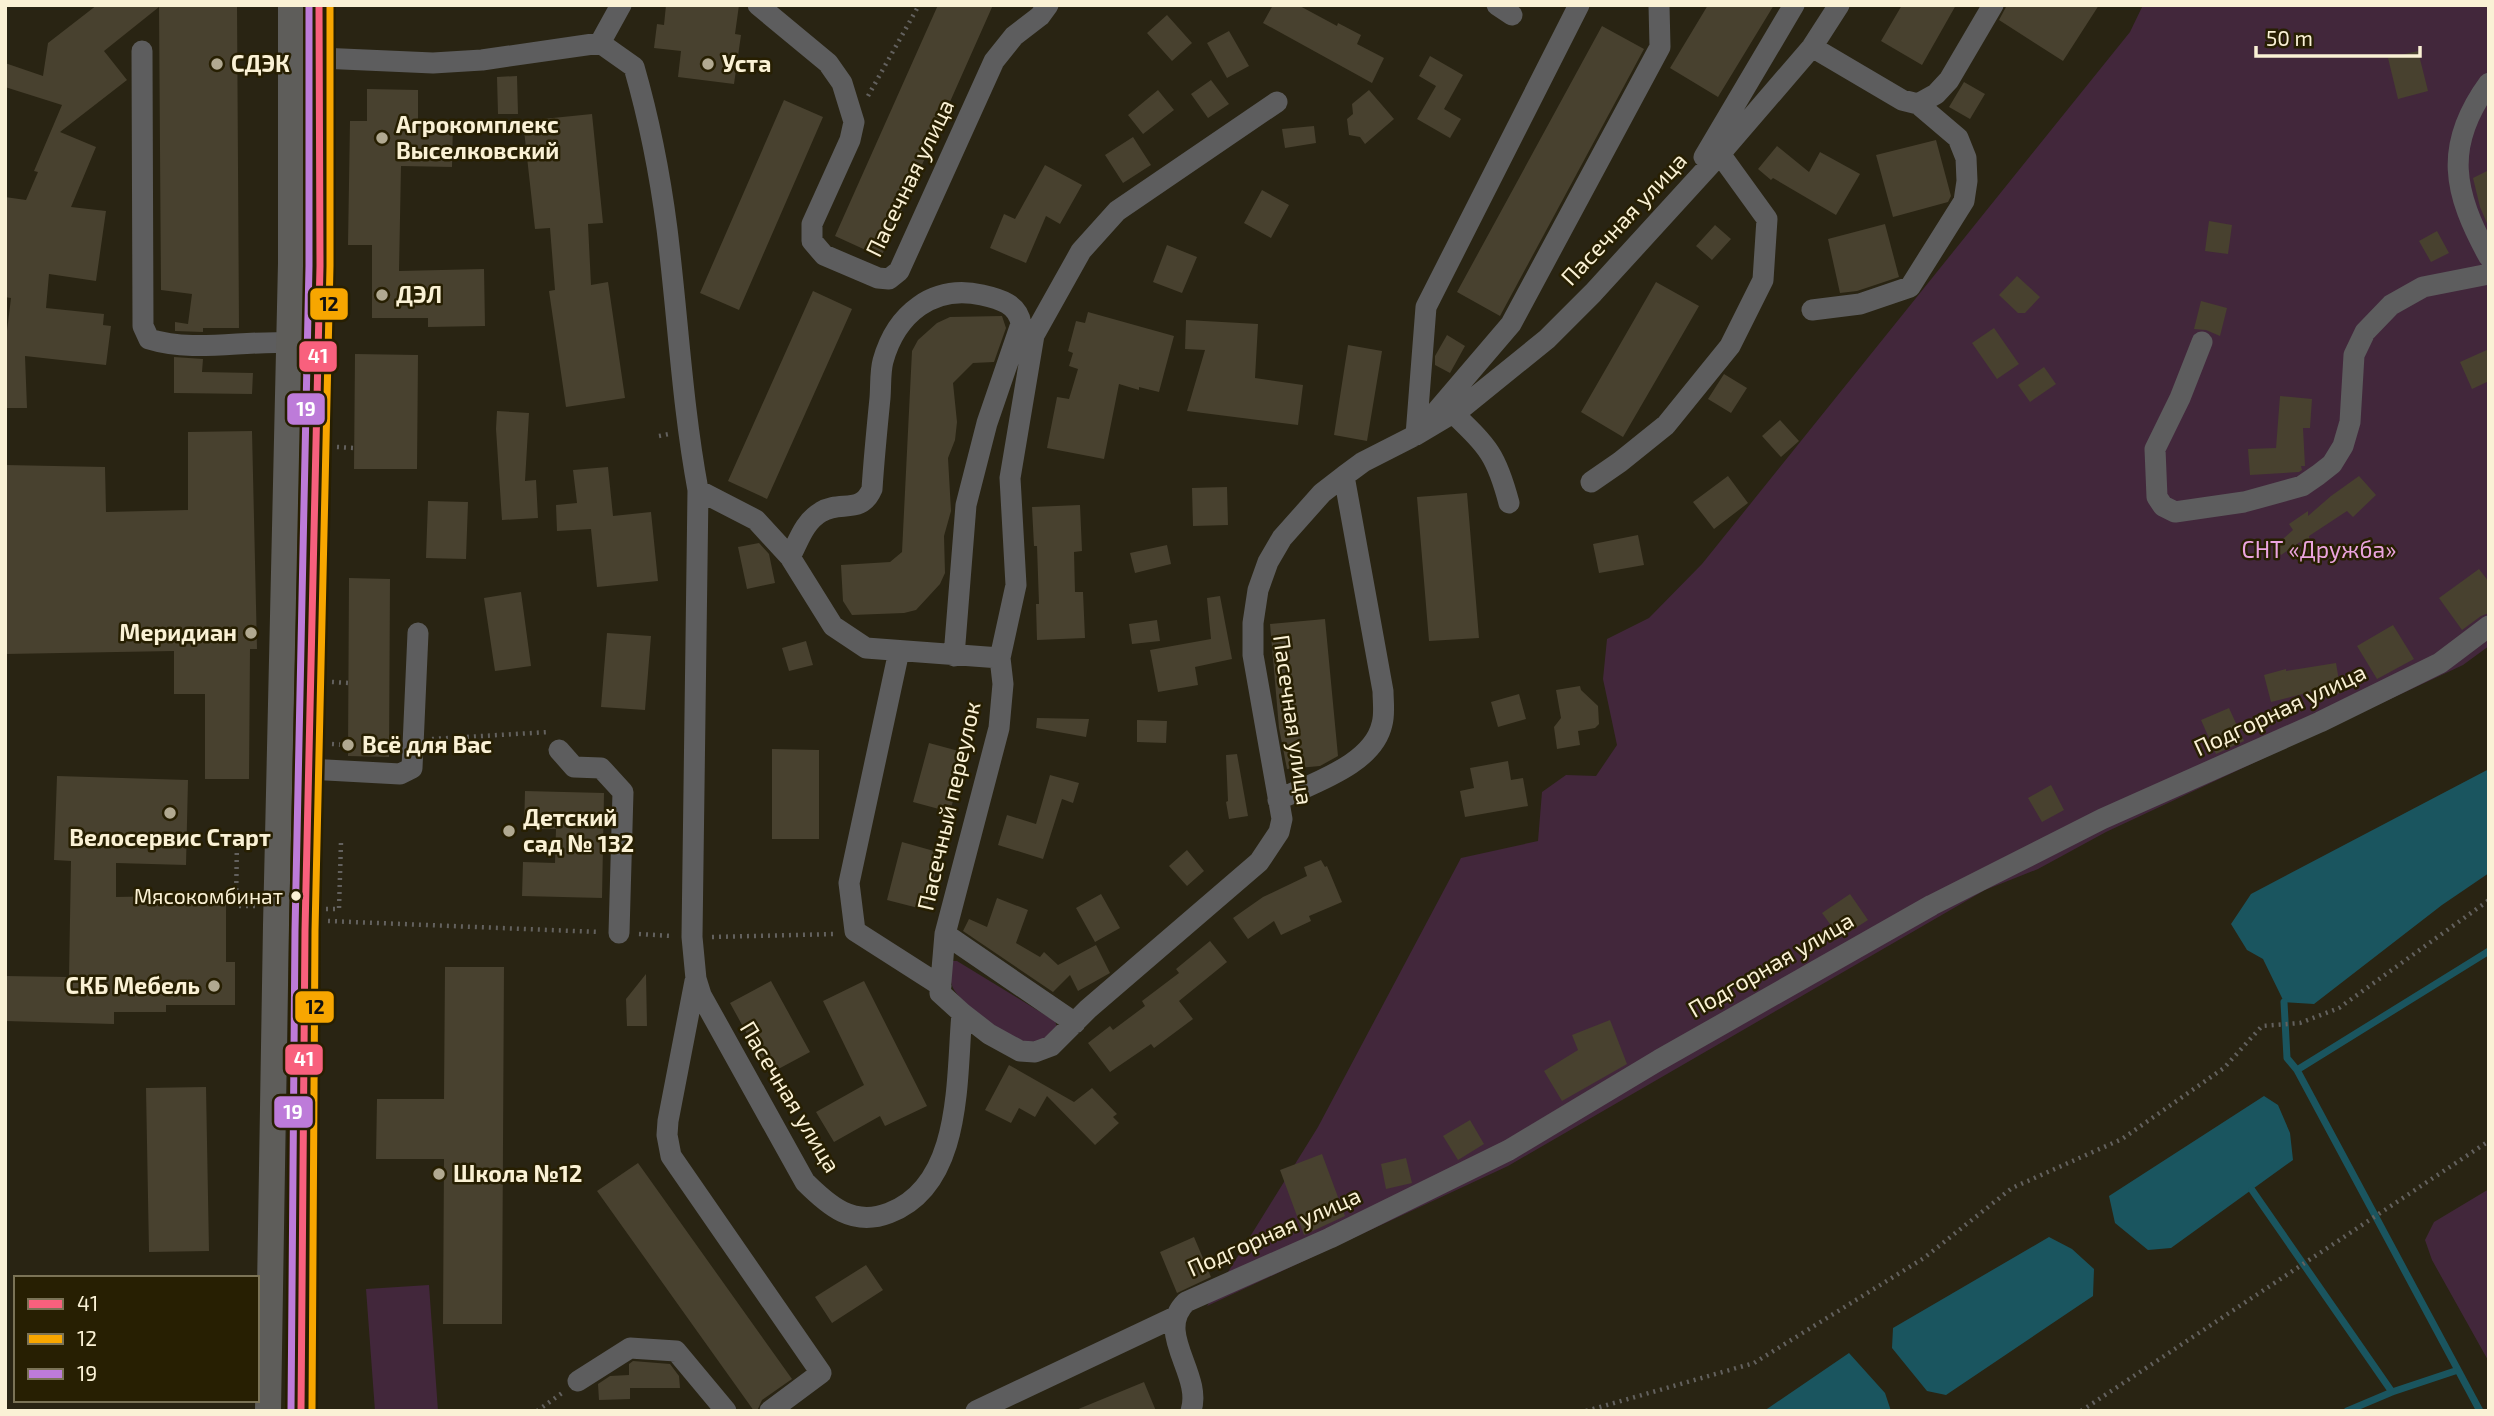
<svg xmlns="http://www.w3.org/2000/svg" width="2494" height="1416" viewBox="0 0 2494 1416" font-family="'Exo 2',sans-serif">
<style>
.green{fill:#42273b}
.water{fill:#1a555f}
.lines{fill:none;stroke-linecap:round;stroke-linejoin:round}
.stream{stroke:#1a555f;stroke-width:7}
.building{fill:#48412f}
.path{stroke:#63615e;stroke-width:4.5;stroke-dasharray:2 5;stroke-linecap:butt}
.minor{stroke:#5d5d5e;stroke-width:21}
.major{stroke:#5e5d5a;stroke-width:26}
.bus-1-casing{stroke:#271f02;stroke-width:12}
.bus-2-casing{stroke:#271f02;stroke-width:12}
.bus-3-casing{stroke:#271f02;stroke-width:12}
.bus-1{stroke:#f8607d;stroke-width:7}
.bus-2{stroke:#f7a600;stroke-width:7}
.bus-3{stroke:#bd7bd9;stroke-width:7}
.poi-dot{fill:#b1a991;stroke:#271f02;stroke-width:2.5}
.bus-dot{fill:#faf1d5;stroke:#271f02;stroke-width:2.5}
.labels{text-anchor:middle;stroke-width:5;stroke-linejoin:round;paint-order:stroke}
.bus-label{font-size:21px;fill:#faf1d5;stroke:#271f02;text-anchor:end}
.poi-label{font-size:23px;font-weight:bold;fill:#faf1d5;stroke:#271f02;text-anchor:start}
.street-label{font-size:23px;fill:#faf1d5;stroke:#271f02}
.park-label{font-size:23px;fill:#eba4de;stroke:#271f02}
.line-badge{stroke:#271f02;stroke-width:2.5}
.badge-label{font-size:19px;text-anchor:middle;font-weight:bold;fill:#fff}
.pale-badge-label{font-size:19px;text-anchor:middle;font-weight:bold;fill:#111}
</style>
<rect width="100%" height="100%" fill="#292413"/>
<path class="green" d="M2143,5H2489V646L2463,665L2106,832L2038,869L1985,890L1508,1166L1207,1306L1318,1127L1461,858L1538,841L1542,792L1566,775L1596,776L1617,745L1603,679L1607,639L1649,618L1702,564L2130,32Z
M953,961H957L1055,1021L1057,1027C1049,1036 1041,1042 1029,1042C1012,1042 960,1003 953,988C949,978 949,970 953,961Z
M2489,1189V1362L2432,1260L2425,1240L2434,1222Z
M429,1285L438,1411H375L366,1289Z"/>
<path class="water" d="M2489,769V873L2442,905L2314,1004L2284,1002L2263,959L2247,950L2231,924L2251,894Z
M2264,1096L2278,1105L2290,1133L2293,1160L2171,1248L2148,1250L2115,1223L2109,1196Z
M2049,1237L2072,1249L2094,1269L2093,1296L1946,1395L1927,1391L1892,1348L1893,1328Z
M1849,1353L1885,1393L1891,1411H1764Z"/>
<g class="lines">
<path class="stream" d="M2284,1002L2287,1058L2297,1070L2480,1411
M2297,1070L2489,951
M2252,1190L2392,1392
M2347,1411L2392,1392L2458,1370"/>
</g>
<path class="building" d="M97,5H237L239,328H203V332L175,331V322L188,324L192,294L161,290L159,7L104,51L127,80L60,132L96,147L71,207L106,211L96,281L49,274L46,308L104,314L103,325L111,326L106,365L25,356L27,408H5V347L11,298L5,297V197L26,200L38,172L34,171L62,105L5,87V63L43,76L48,43Z
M666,5H739L735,34L741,35L734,84L678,77L681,51L654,48L657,24L664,25Z
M938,5H993L881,257L835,236Z
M1273,5H1298L1337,26L1338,23L1361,35L1357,44L1384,58L1372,83L1263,23Z
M1708,5H1774L1718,97L1670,68Z
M1902,5H1956L1922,65L1881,41Z
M2007,5H2099L2063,61L1999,20Z
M1167,15L1192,43L1172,61L1147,33Z
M1602,26L1644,49L1500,316L1457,292Z
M1229,31L1249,66L1227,78L1207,43Z
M2418,51L2428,91L2398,99L2388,58Z
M1430,56L1463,75L1444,109L1461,119L1450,138L1417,119L1436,86L1419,76Z
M517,76L518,114H498L497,77Z
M1211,80L1229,104L1208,118L1191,94Z
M1964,82L1985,94L1970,119L1949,107Z
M367,89L418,90V121L453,122L452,167L401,166L399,271L484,269L485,326L428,327V318H372V245H348L350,121H367Z
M1158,90L1174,110L1143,134L1128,115Z
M1369,90L1394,119L1365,144L1360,137L1349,135L1347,119L1353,114L1352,104Z
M784,100L823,117L739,310L700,293Z
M592,114L603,223L588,224L591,285L608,282L625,398L566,407L549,291L555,290L550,228L535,229L523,121Z
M1314,126L1316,143L1285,148L1282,129Z
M1133,137L1151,165L1123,183L1105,155Z
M1936,140L1951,196L1948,202L1893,217L1876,155Z
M1777,146L1809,172L1820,152L1860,174L1836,215L1773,178L1771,180L1758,169Z
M1045,165L1082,185L1060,224L1046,216L1026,263L990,248L1004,214L1015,219Z
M2489,170V228L2480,207L2473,178Z
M1262,190L1289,205L1271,238L1244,223Z
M2209,221L2232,225L2228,254L2205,251Z
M1885,224L1899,277L1857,291L1840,293L1828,239Z
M1715,225L1731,239L1712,260L1696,246Z
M2437,231L2449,253L2431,262L2419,241Z
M1167,245L1197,257L1182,293L1153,282Z
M2017,276L2040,297L2025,313H2018L1999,295Z
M1656,282L1699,306L1623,437L1581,412Z
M813,291L852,309L767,499L728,481Z
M2201,301L2227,308L2220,336L2206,330L2194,329Z
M1088,312L1174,336L1159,392L1139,387V390L1119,384L1104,459L1047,448L1057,397L1069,399L1078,369L1069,366L1073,353L1068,351L1076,321L1085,323Z
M1002,316L1006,328L994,362L973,363L953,383L957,422L955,440L948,458L951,511L944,536L945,573L940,584L916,610L904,613L852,615L843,601L841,565L890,562L902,552L912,351L918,340L937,323L950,317Z
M1186,320L1258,324L1255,378L1303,385L1298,425L1187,411L1205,350L1185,349Z
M1994,328L2019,364L1997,379L1972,343Z
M1447,335L1465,346L1450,373L1435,365V356Z
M1348,345L1382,351L1367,441L1334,435Z
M2489,349V381L2472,389L2460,362Z
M355,354L418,355L417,469H354Z
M174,357L203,359L202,372L253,373L252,394L174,393Z
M2044,367L2056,384L2030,402L2018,385Z
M1724,374L1747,388L1731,413L1708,399Z
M2280,396L2312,399L2310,428H2303L2305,466H2301L2302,470L2299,472L2250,475L2248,449L2276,448Z
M497,411L529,413L525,481L536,480L538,518L502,520L496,429Z
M1780,420L1799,441L1781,457L1762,436Z
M252,431L257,649H250L249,779H205V694H174V651L5,654V465L105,467L106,512L188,510V432Z
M608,467L613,516L651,512L658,581L597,587L591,529L557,531L556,505L577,503L573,470Z
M1728,476L1748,503L1714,529L1693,502Z
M2359,476L2376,495L2353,517L2347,511L2309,536L2311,557L2300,542L2281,555L2275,546L2293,530L2289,524L2308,511V516L2331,496Z
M1227,487L1228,525L1193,526L1192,488Z
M1467,493L1479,638L1429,641L1417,497Z
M428,501L468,502L466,559L426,558Z
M1080,505L1082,551L1074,552L1075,592H1083L1085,638L1037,640L1036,604H1039L1037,546H1034L1032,507Z
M1638,535L1644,565L1599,573L1593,544Z
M759,543L769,554L775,583L747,589L738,547Z
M1167,545L1171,564L1135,573L1130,553Z
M2479,569L2489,582V613L2481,616L2462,630L2439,598Z
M349,578L390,579L389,757L348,756Z
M521,592L531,666L495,671L484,598Z
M1220,596L1232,659L1195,667L1198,685L1158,692L1150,650L1211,639L1207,598Z
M1325,619L1338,756L1320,766L1287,769L1279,728L1270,624Z
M1157,620L1160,641L1132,644L1129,624Z
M2393,625L2414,659L2377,679L2357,646Z
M607,633L651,636L645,710L601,707Z
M806,641L813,665L789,671L782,648Z
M2336,663L2341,693L2315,697L2314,691L2271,702L2264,675L2286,669V671Z
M1580,686L1581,690L1598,706L1599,724L1595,728L1578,731L1580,745L1557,749L1554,727L1561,718L1556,690Z
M1519,694L1526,719L1498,727L1491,702Z
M2229,708L2244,741L2216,754L2201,720Z
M1037,718L1089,719L1086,737L1036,728Z
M1137,720L1167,721L1166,743L1137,742Z
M929,743L966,753L950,812L913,802Z
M772,749L819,750V839H772Z
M1237,754L1248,816L1229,819L1226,802L1228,801L1226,755Z
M1508,761L1511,780L1523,778L1528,806L1465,817L1460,791L1474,788L1470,768Z
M1050,775L1079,783L1073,803L1062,799L1043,859L998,845L1007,815L1036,824Z
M57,776L188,780L186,865L116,863V897L166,896V900H226V962H235V1005H166V1012H114V1024L5,1021V976L69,977L71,861L54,860Z
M2051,785L2064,810L2042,822L2028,798Z
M525,791L604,793L602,898L522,896L523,862L555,863L556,829H524Z
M902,842L941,853L926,910L887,900Z
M1187,850L1204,871L1187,886L1169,866Z
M1321,860L1325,867L1327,866L1342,902L1309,916L1311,921L1281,935L1274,921L1248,939L1233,918L1263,897L1307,876L1304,867Z
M1101,894L1120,928L1095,942L1076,908Z
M1850,894L1868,920L1840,938L1822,913Z
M997,898L1028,910L1016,943L1040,957L1044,952L1058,965L1096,945L1110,973L1078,991L1070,975L1053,992L963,931L969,919L987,927Z
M1210,941L1227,962L1179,1001L1193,1019L1154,1048L1151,1044L1110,1072L1088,1043L1110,1026L1113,1030L1145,1006L1142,1001L1179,973L1176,969Z
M445,967H504L502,1324H443L444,1159H376L377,1099H444Z
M646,974L647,1026H627L626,999Z
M771,981L810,1052L769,1074L730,1003Z
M864,981L927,1106L885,1126L880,1116L834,1142L816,1112L864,1085L823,1001Z
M1610,1020L1627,1064L1562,1101L1544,1071L1578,1050L1572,1035Z
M1009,1065L1074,1102L1092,1088L1117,1114L1113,1117L1119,1123L1095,1145L1047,1096L1035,1117L1019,1108L1011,1123L985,1110Z
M206,1087L209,1251L149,1252L146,1088Z
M1470,1120L1484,1144L1458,1160L1443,1136Z
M1322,1154L1345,1216L1304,1235L1280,1170Z
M1406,1158L1412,1183L1386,1189L1381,1164Z
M638,1163L792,1379L762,1400L757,1411H754L597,1191Z
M1194,1237L1211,1277L1177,1293L1160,1252Z
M866,1265L883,1290L832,1323L815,1297Z
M633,1361L670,1364L679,1376L680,1388H630V1399L599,1400L598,1384L610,1376L629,1375V1377V1364Z
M1144,1382L1156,1411H1076V1410Z"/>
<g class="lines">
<path class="path" d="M868,96L919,5
M659,436L669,434
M337,447L354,448
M332,682L349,683
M432,739L549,732
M332,744L348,745
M237,839L236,906H255
M326,909H339L341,842
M328,921L599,932
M639,934L672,936
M712,937L836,934
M537,1411L562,1393
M1586,1411L1754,1363L1924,1258L2012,1188L2122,1139L2224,1068L2262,1026L2300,1023L2339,1008L2489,900
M2081,1411L2489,1141"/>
<path class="minor" d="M758,5L828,63L842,83L854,122L850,140L812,224V241L824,255L878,278L889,279L899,271L994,61L1014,36L1040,16L1048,5
M1497,5L1512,15
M600,43L634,67C649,119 660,175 667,229C678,317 682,404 698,490L756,520L790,557L833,626L866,648L1000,658
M600,43L621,5
M1812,47L1902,100L1918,104L1936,94L1949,80L1993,5
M142,51L143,326L149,339C194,353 243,340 289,343
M320,58L433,63L482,60L600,43
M2489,83C2443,146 2453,192 2489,257
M1277,102L1117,211L1081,251L1034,335L1010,478L1016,585L1000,658L1003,684L999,728L945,934L940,993L962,1013L989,1034L1020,1051L1035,1052L1051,1046L1088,1009L1259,862L1279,832L1282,819L1253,655V623L1258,590L1268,562L1282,538L1322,493L1344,476L1363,462L1416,435L1463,407L1547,339L1593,293L1720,154L1812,47L1839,5
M1704,157L1794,5
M1812,310L1860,304L1910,287L1964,201L1967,181L1966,158L1958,138L1918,104
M2202,342L2180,398L2155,449L2157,497L2163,506L2175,512L2244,502L2302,486L2318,475L2332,464L2343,446L2350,422L2354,355L2365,332L2391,305L2423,287L2489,274
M1453,413C1488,447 1496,454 1509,503
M1429,420L1511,324L1660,47L1659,5
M1416,435L1426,307L1579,5
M1591,482L1620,462L1666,425L1730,346L1763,280L1767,219L1720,154
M698,490L692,937L696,979L701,995L805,1182C829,1206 853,1227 889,1213C963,1185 956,1079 962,1013
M790,557C799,540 804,522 821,512C840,500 861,515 872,489C874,458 877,428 880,398C881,386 880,372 883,361C896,314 933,284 982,295C1000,299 1018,304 1021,324L987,423L966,505L954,656
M899,651L849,883L855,931L941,986
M559,750L574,767L601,768L623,792L619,933
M308,769L400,774L412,768L418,633
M1278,800C1312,783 1373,765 1382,724C1385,714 1383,701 1383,691L1344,476
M945,934L1075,1023
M695,981L668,1121L667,1135L671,1156L821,1373L770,1411
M578,1381L630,1348L676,1351L726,1411
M976,1411L1175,1317
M1191,1411C1203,1374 1154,1333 1186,1302L1330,1238L1509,1150L1659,1060L1932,905L2102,819L2320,722L2440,663L2489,626"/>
<path class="major" d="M268,1411L276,925L291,263V5
M301,1411L305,931L320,266L319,5"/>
<g class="bus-1-casing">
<path id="bus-1" d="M301,1411L305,931L320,266L319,5"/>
</g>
<g class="bus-2-casing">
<path id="bus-2" d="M312,1411L315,931L330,266V5"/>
</g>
<g class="bus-3-casing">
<path id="bus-3" d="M291,1411L295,931L309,266V5"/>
</g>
<use href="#bus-1" class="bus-1"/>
<use href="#bus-2" class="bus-2"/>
<use href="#bus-3" class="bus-3"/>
</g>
<g class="poi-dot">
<circle cx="217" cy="64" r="7"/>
<circle cx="708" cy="64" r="7"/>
<circle cx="382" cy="138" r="7"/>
<circle cx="382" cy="295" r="7"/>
<circle cx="251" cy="633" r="7"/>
<circle cx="348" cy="745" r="7"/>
<circle cx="170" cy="813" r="7"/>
<circle cx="509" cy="831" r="7"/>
<circle cx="214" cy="986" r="7"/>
<circle cx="439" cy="1174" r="7"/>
</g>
<circle class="bus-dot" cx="296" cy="896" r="6"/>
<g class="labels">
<g class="bus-label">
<text x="283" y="904">Мясокомбинат</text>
</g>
<g class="poi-label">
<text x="231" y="72">СДЭК</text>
<text x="722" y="72">Уста</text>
<text x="396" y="133">Агрокомплекс<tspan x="396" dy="26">Выселковский</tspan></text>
<text x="396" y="303">ДЭЛ</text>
<text x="237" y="641" text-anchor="end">Меридиан</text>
<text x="362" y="753">Всё для Вас</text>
<text x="523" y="826">Детский<tspan x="523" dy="26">сад № 132</tspan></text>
<text x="170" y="846" text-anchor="middle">Велосервис Старт</text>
<text x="200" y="994" text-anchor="end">СКБ Мебель</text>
<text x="453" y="1182">Школа №12</text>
</g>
<g class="street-label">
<text transform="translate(910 178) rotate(-64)" y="8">Пасечная улица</text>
<text transform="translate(1624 219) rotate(-47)" y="8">Пасечная улица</text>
<text transform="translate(2280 710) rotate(-25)" y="8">Подгорная улица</text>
<text transform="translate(1293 720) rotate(82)" y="8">Пасечная улица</text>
<text transform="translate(949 806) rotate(-77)" y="8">Пасечный переулок</text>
<text transform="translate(1771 965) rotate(-30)" y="8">Подгорная улица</text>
<text transform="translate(790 1097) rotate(59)" y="8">Пасечная улица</text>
<text transform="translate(1274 1232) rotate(-24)" y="8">Подгорная улица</text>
</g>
<g class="park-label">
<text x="2319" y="558">СНТ «Дружба»</text>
</g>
</g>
<g class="line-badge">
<rect x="309" y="287" width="40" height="34" rx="7" fill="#f7a600"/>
<rect x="298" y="340" width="40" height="33" rx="7" fill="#f8607d"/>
<rect x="286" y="392" width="40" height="34" rx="7" fill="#bd7bd9"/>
<rect x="294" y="990" width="41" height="34" rx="7" fill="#f7a600"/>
<rect x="284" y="1043" width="40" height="33" rx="7" fill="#f8607d"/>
<rect x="273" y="1095" width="41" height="34" rx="7" fill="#bd7bd9"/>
</g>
<g class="badge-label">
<text x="318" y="363">41</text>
<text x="306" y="416">19</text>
<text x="304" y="1066">41</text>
<text x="293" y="1119">19</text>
</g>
<g class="pale-badge-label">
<text x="329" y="311">12</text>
<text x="315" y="1014">12</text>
</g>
<rect width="2494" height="1416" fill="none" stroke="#faf1d5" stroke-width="14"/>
<rect x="14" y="1276" width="245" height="126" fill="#271f02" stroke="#7b7356" stroke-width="2"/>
<rect x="28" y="1299" width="35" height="10" fill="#f8607d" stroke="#7b7356" stroke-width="2"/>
<text x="77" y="1311" font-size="21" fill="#faf1d5">41</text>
<rect x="28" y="1334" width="35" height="10" fill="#f7a600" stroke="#7b7356" stroke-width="2"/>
<text x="77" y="1346" font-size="21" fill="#faf1d5">12</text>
<rect x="28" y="1369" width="35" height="10" fill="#bd7bd9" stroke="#7b7356" stroke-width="2"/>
<text x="77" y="1381" font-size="21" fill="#faf1d5">19</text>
<path d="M2256 46v10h164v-10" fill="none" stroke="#faf1d5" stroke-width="3.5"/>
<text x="2266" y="46" font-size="21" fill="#faf1d5" stroke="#271f02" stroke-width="5" paint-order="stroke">50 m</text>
</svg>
